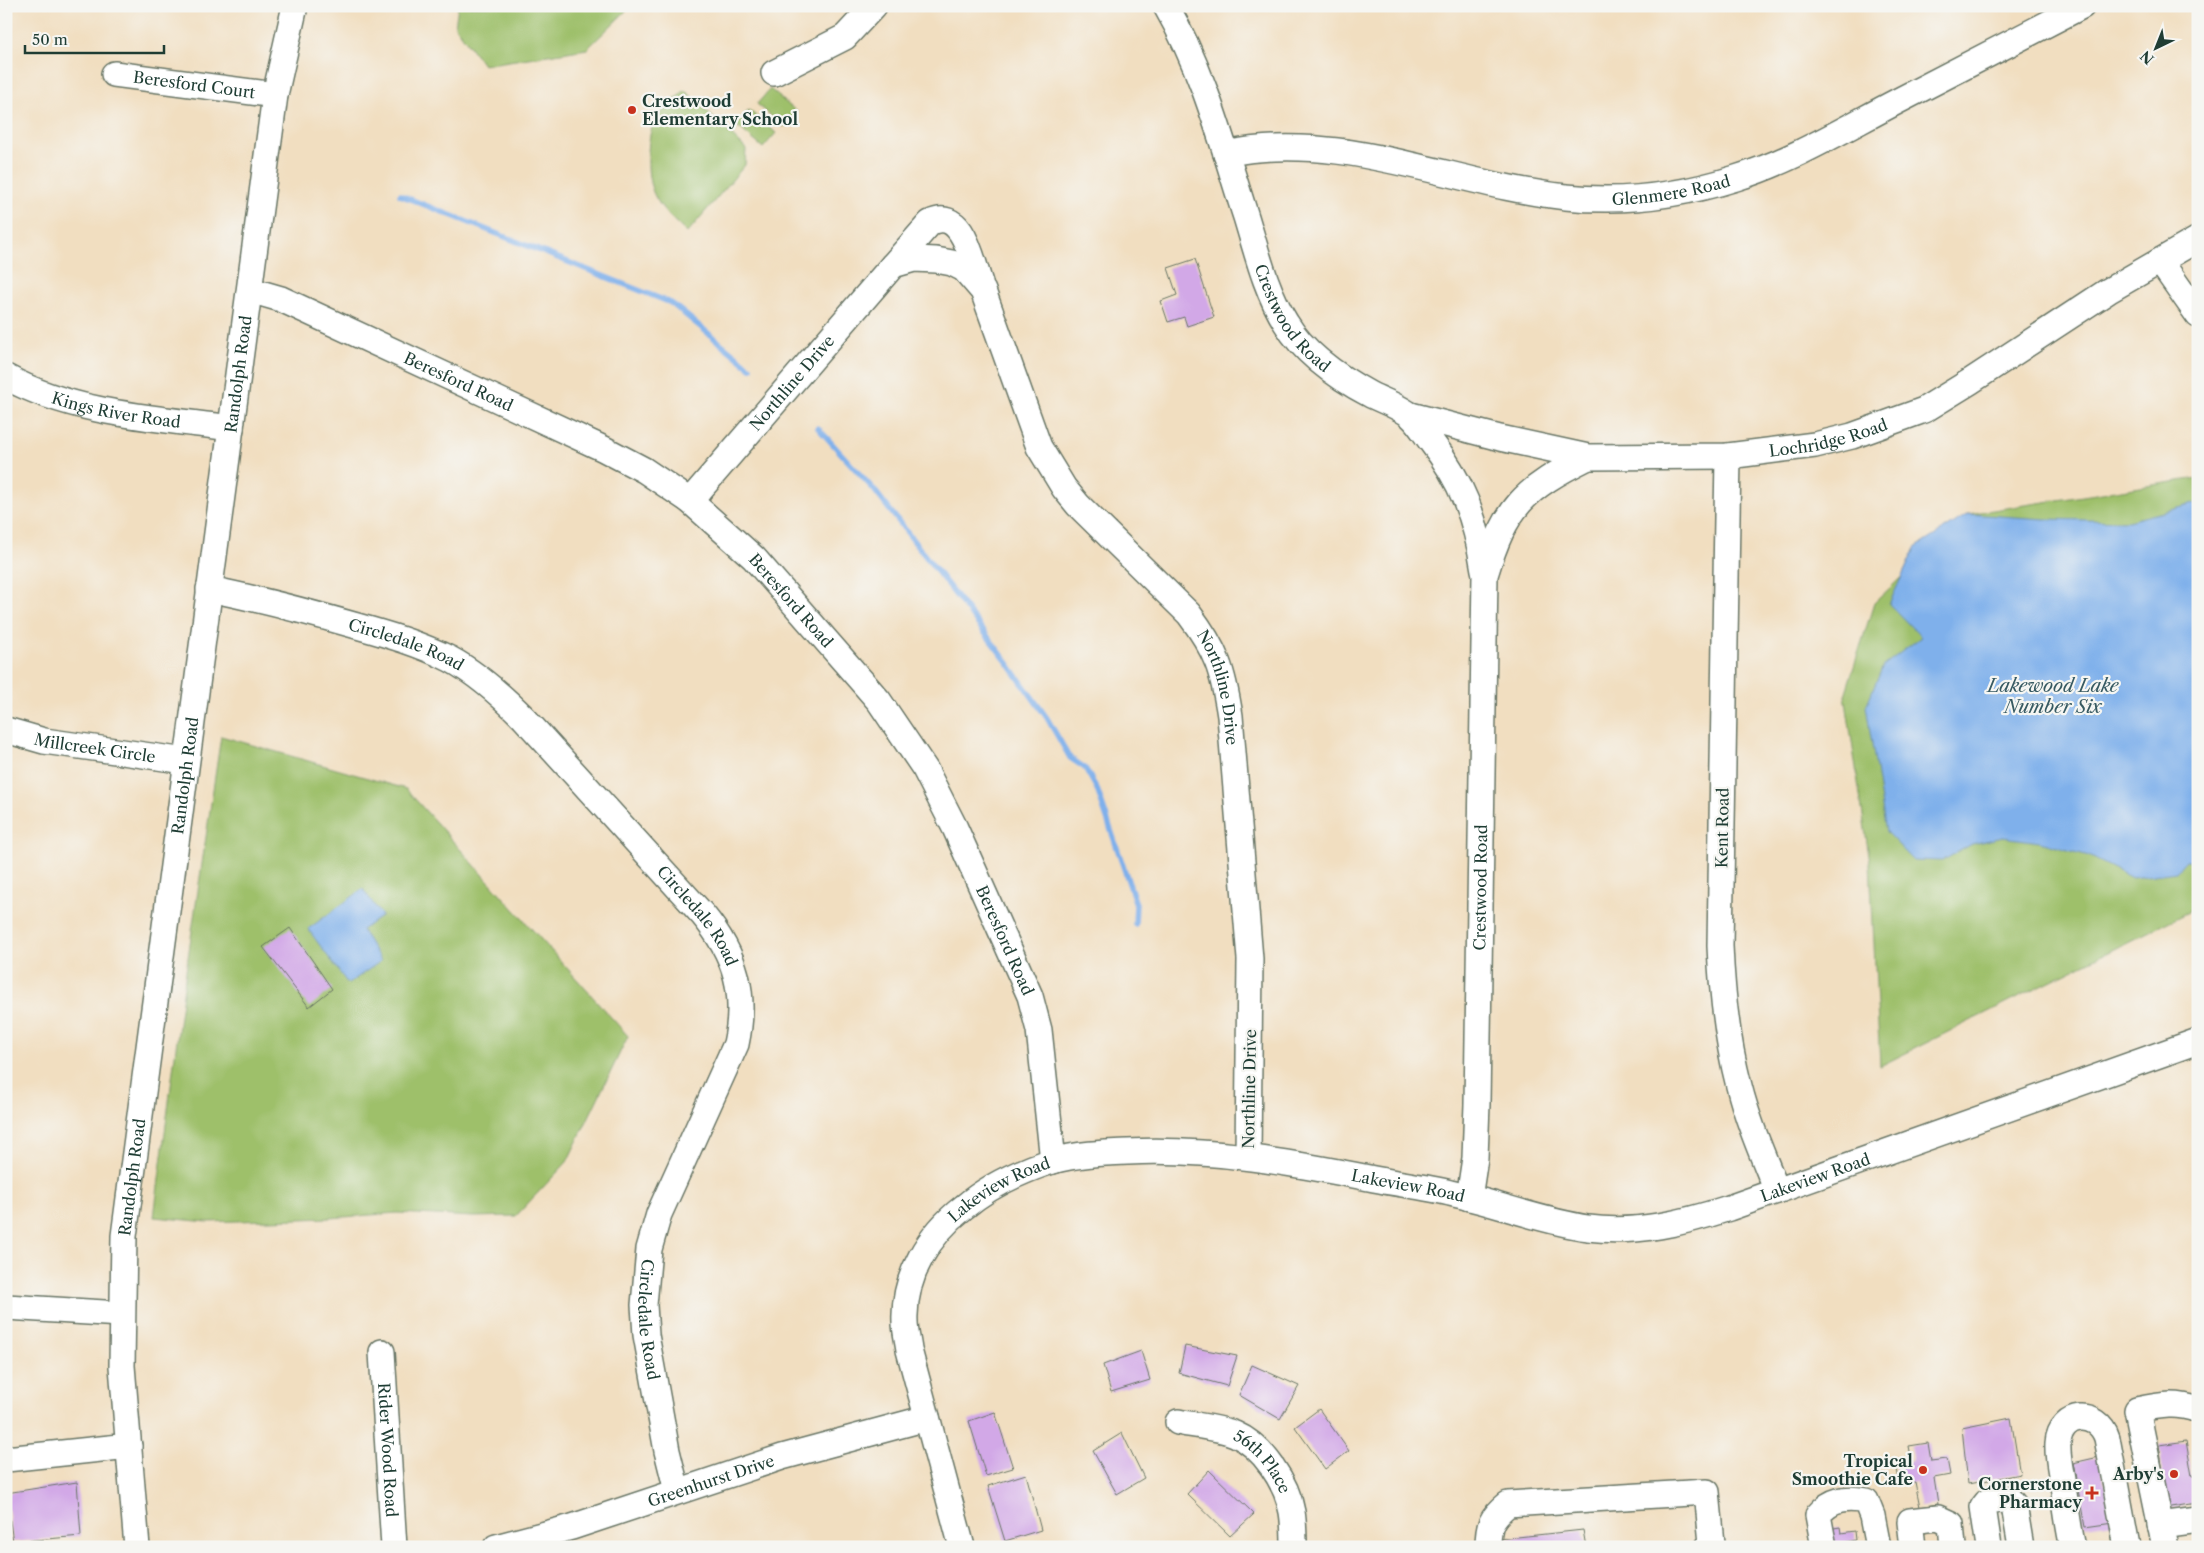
<svg xmlns="http://www.w3.org/2000/svg" width="2204" height="1553" viewBox="0 0 2204 1553" font-family="'Libre Caslon Text',serif">
<style>
.green{fill:#9ec06a;stroke:#5e7e4f}
.water{fill:#7fb0eb;stroke:#4f7690}
.lines{fill:none;stroke-linecap:round;stroke-linejoin:round}
.stream{stroke:#7fb0eb;stroke-width:5.5}
.building{fill:#d2a8e7}
.minor-casing{stroke:#687565;stroke-width:28}
.minor{stroke:#fff;stroke-width:25}
.poi-dot{fill:#c8321e;stroke:#f6f6f2;stroke-width:2}
.labels{text-anchor:middle;stroke-width:4.5;stroke-linejoin:round;paint-order:stroke}
.street-label{font-size:16px;fill:#1f3d34;stroke:#f6f6f2}
.poi-label{font-size:16px;font-weight:bold;fill:#1f3d34;stroke:#f6f6f2;text-anchor:end}
.water-label{font-size:18px;font-style:italic;fill:#375a62;stroke:#f6f6f2}
</style>
<rect width="100%" height="100%" fill="#f6f6f2"/>
<filter id="ink" filterUnits="userSpaceOnUse"><feTurbulence type="fractalNoise" baseFrequency=".02" numOctaves="2"/><feDisplacementMap in="SourceGraphic" scale="10" xChannelSelector="R" yChannelSelector="G"/><feConvolveMatrix kernelMatrix="1 2 1 2 8 2 1 2 1" color-interpolation-filters="sRGB"/></filter>
<filter id="wash" filterUnits="userSpaceOnUse"><feTurbulence type="fractalNoise" baseFrequency=".0096" numOctaves="4" result="noise"/><feDisplacementMap in="SourceGraphic" scale="20" xChannelSelector="R" yChannelSelector="G"/><feGaussianBlur stdDeviation="1.12" result="paint"/><feColorMatrix in="noise" values="0 0 0 0 0 0 0 0 0 0 0 0 0 0 0 0 0 1.4 0 .05"/><feComposite in="paint" operator="in"/></filter>
<g filter="url(#wash)">
<rect width="100%" height="100%" fill="#f1dec0"/>
<path class="green" d="M458,6H631L587,49L483,65L455,26Z
M770,89L797,112L784,127L757,104Z
M685,90L746,149L745,165L687,233C660,208 647,195 648,158C648,148 649,136 652,127C658,113 675,100 685,90Z
M749,110L776,133L763,148L736,125Z
M2198,478V907L1880,1066L1870,863L1845,695L1874,603L1968,514Z
M221,736L406,789L628,1036L567,1162L516,1216L473,1217L397,1213L330,1218L208,1222L154,1217L185,978Z"/>
<path class="water" d="M2198,503V862L2186,861L2176,872L2132,878L2089,856L2040,842L2003,837L1972,844L1942,861L1913,860L1886,832L1866,706L1883,666L1921,637L1889,604L1915,548L1968,514L2046,519L2128,521Z
M363,889L382,916L362,930L381,961L348,984L308,929Z"/>
<g class="lines">
<path class="stream" d="M400,195L671,303L751,368
M818,428L875,491L1005,659L1047,718L1070,758L1085,768L1097,789L1136,904L1135,924"/>
</g>
<g id="blocks">
<path class="building" d="M1195,259L1214,317L1187,326L1184,317L1168,322L1161,301L1177,295L1168,268Z
M290,928L332,989L309,1007L263,947Z
M1185,1346L1237,1356L1227,1386L1179,1373Z
M1141,1351L1150,1380L1111,1392L1103,1365Z
M1252,1365L1299,1386L1280,1419L1239,1395Z
M1319,1409L1349,1451L1325,1469L1295,1427Z
M995,1412L1013,1468L986,1476L969,1421Z
M2011,1418L2020,1474L1968,1484L1962,1428Z
M1122,1433L1144,1478L1117,1494L1093,1451Z
M2186,1441L2192,1476H2197L2198,1503L2165,1508L2157,1473L2163,1472L2159,1445Z
M1928,1443L1931,1461L1947,1459L1950,1475L1934,1478L1938,1504L1920,1507L1915,1482L1900,1485L1896,1464L1912,1462L1909,1446Z
M2099,1457L2113,1523L2085,1527L2073,1463Z
M1209,1470L1254,1514L1230,1536L1187,1494Z
M1026,1474L1041,1530L1005,1541L988,1486Z
M77,1482L81,1536L13,1542L6,1493Z
M1840,1527L1841,1533L1855,1531L1856,1540L1843,1543L1844,1547H1832L1828,1529Z
M1583,1530L1586,1547H1499V1539Z"/>
</g>
</g>
<g filter="url(#ink)">
<use href="#blocks" fill-opacity="0" stroke="#687565" stroke-width="1"/>
<g class="lines">
<g class="minor-casing">
<g id="minor">
<path id="s1" d="M1166,6C1204,72 1223,146 1246,217C1257,253 1266,291 1286,323C1305,355 1339,378 1371,395C1383,401 1401,407 1411,416C1418,422 1424,432 1430,440C1462,481 1476,519 1484,570"/>
<path d="M774,73L845,37L874,6"/>
<path id="s2" d="M114,74L275,95"/>
<path id="s3" d="M1226,154C1341,129 1453,185 1566,197C1622,203 1682,195 1736,178C1792,161 1844,129 1896,102C1958,70 2020,38 2082,6"/>
<path d="M2160,261L2198,315"/>
<path d="M893,265L930,223C963,206 972,261 980,283"/>
<path id="s4" d="M250,290L281,299L604,449L644,470L690,501L754,558L879,701L925,769L955,828L1030,996L1039,1030L1053,1161"/>
<path id="s5" d="M6,377C74,414 155,418 231,428"/>
<path id="s6" d="M1411,415L1500,438L1588,457L1728,456L1815,445L1852,436L1924,410L1971,381L2108,291L2198,239"/>
<path d="M1728,456L1720,946C1722,993 1727,1040 1739,1086C1748,1122 1763,1156 1777,1191"/>
<path id="s7" d="M690,501L893,265L914,259L936,260L952,263L964,269L983,291L1039,447L1064,488L1078,505L1189,614C1217,651 1223,671 1230,716L1250,959L1248,1157"/>
<path id="s8" d="M209,589C259,599 308,612 357,626C389,635 420,644 450,659C478,674 502,696 524,718L703,915C736,955 747,993 736,1044L659,1214L649,1249L644,1305L646,1335L667,1451L677,1491"/>
<path id="s9" d="M6,730L44,741L186,761"/>
<path id="s10" d="M1469,1198L1475,1158L1477,1104L1485,575C1506,506 1524,489 1588,457"/>
<path d="M6,1307L121,1314"/>
<path id="s11" d="M382,1352L394,1547"/>
<path id="s12" d="M1178,1422C1196,1426 1218,1427 1235,1434C1263,1446 1287,1483 1292,1512C1294,1524 1294,1535 1294,1547"/>
<path d="M6,1459L129,1446"/>
<path d="M2160,1525L2198,1520"/>
<path id="s13" d="M137,1547L122,1366L124,1236L275,95L295,6"/>
<path id="s14" d="M496,1547L572,1527L782,1457L927,1418"/>
<path id="s15" d="M962,1547L909,1350C908,1341 905,1331 905,1322C903,1276 929,1234 964,1207C989,1186 1021,1171 1052,1161C1077,1154 1103,1153 1128,1152C1211,1148 1293,1163 1374,1179C1399,1184 1425,1187 1450,1193C1497,1203 1540,1221 1588,1228C1637,1234 1683,1223 1729,1208L2198,1041"/>
<path d="M1488,1547C1488,1525 1491,1518 1508,1504L1707,1492L1712,1543L1708,1547"/>
<path d="M1824,1547L1818,1515C1831,1499 1846,1497 1866,1501L1872,1516L1878,1547"/>
<path d="M1913,1547L1910,1521L1938,1518L1951,1524L1953,1547"/>
<path d="M1989,1547L1983,1507L1987,1502L2009,1499L2014,1505L2021,1547"/>
<path d="M2073,1547C2068,1527 2066,1506 2063,1486C2061,1472 2057,1457 2058,1443C2060,1412 2098,1409 2107,1438L2127,1547"/>
<path d="M2165,1547L2137,1410C2159,1405 2176,1402 2198,1410"/>
</g>
</g>
<use href="#minor" class="minor"/>
</g>
</g>
<g class="poi-dot">
<circle cx="632" cy="110" r="5"/>
<circle cx="1923" cy="1470" r="5"/>
<circle cx="2174" cy="1474" r="5"/>
<path d="M2089.5 1485.5h5v5h5v5h-5v5h-5v-5h-5v-5h5z"/>
</g>
<g class="labels">
<g class="street-label">
<text dy="6" stroke="none"><textPath href="#s2" startOffset="81">Beresford Court</textPath></text>
<text dy="6" stroke="none"><textPath href="#s3" startOffset="451">Glenmere Road</textPath></text>
<text dy="6" stroke="none"><textPath href="#s1" startOffset="339">Crestwood Road</textPath></text>
<text dy="6" stroke="none"><textPath href="#s13" startOffset="1181">Randolph Road</textPath></text>
<text dy="6" stroke="none"><textPath href="#s4" startOffset="228">Beresford Road</textPath></text>
<text dy="6" stroke="none"><textPath href="#s7" startOffset="156">Northline Drive</textPath></text>
<text dy="6" stroke="none"><textPath href="#s5" startOffset="116">Kings River Road</textPath></text>
<text dy="6" stroke="none"><textPath href="#s6" startOffset="424">Lochridge Road</textPath></text>
<text dy="6" stroke="none"><textPath href="#s4" startOffset="631">Beresford Road</textPath></text>
<text dy="6" stroke="none"><textPath href="#s8" startOffset="205">Circledale Road</textPath></text>
<text dy="6" stroke="none"><textPath href="#s7" startOffset="886">Northline Drive</textPath></text>
<text dy="6" stroke="none"><textPath href="#s9" startOffset="91">Millcreek Circle</textPath></text>
<text dy="6" stroke="none"><textPath href="#s13" startOffset="776">Randolph Road</textPath></text>
<text transform="translate(1722 828) rotate(-89)" y="6">Kent Road</text>
<text dy="6" stroke="none"><textPath href="#s10" startOffset="311">Crestwood Road</textPath></text>
<text dy="6" stroke="none"><textPath href="#s8" startOffset="610">Circledale Road</textPath></text>
<text dy="6" stroke="none"><textPath href="#s4" startOffset="1036">Beresford Road</textPath></text>
<text transform="translate(1249 1089) rotate(-89)" y="6">Northline Drive</text>
<text dy="6" stroke="none"><textPath href="#s13" startOffset="371">Randolph Road</textPath></text>
<text dy="6" stroke="none"><textPath href="#s15" startOffset="1246">Lakeview Road</textPath></text>
<text dy="6" stroke="none"><textPath href="#s15" startOffset="826">Lakeview Road</textPath></text>
<text dy="6" stroke="none"><textPath href="#s15" startOffset="406">Lakeview Road</textPath></text>
<text dy="6" stroke="none"><textPath href="#s8" startOffset="1045">Circledale Road</textPath></text>
<text dy="6" stroke="none"><textPath href="#s11" startOffset="98">Rider Wood Road</textPath></text>
<text dy="6" stroke="none"><textPath href="#s12" startOffset="98">56th Place</textPath></text>
<text dy="6" stroke="none"><textPath href="#s14" startOffset="225">Greenhurst Drive</textPath></text>
</g>
<g class="poi-label">
<text x="642" y="107" text-anchor="start">Crestwood<tspan x="642" dy="18">Elementary School</tspan></text>
<text x="1913" y="1467">Tropical<tspan x="1913" dy="18">Smoothie Cafe</tspan></text>
<text x="2164" y="1480">Arby's</text>
<text x="2082" y="1490">Cornerstone<tspan x="2082" dy="18">Pharmacy</tspan></text>
</g>
<g class="water-label">
<text x="2053" y="692">Lakewood Lake<tspan x="2053" dy="21">Number Six</tspan></text>
</g>
</g>
<rect width="2204" height="1553" fill="none" stroke="#f6f6f2" stroke-width="25"/>
<g transform="translate(2156 48) rotate(223)" stroke="#f6f6f2" stroke-width="4" paint-order="stroke">
<path d="M0-4L9 19L0 12L-9 19Z" fill="#1f3d34"/>
<text y="-8" font-size="14" font-weight="bold" text-anchor="middle" fill="#1f3d34">N</text>
</g>
<path d="M25 45v8h139v-8" fill="none" stroke="#1f3d34" stroke-width="2.5"/>
<text x="32" y="45" font-size="15" fill="#1f3d34" stroke="#f6f6f2" stroke-width="4" paint-order="stroke">50 m</text>
</svg>
